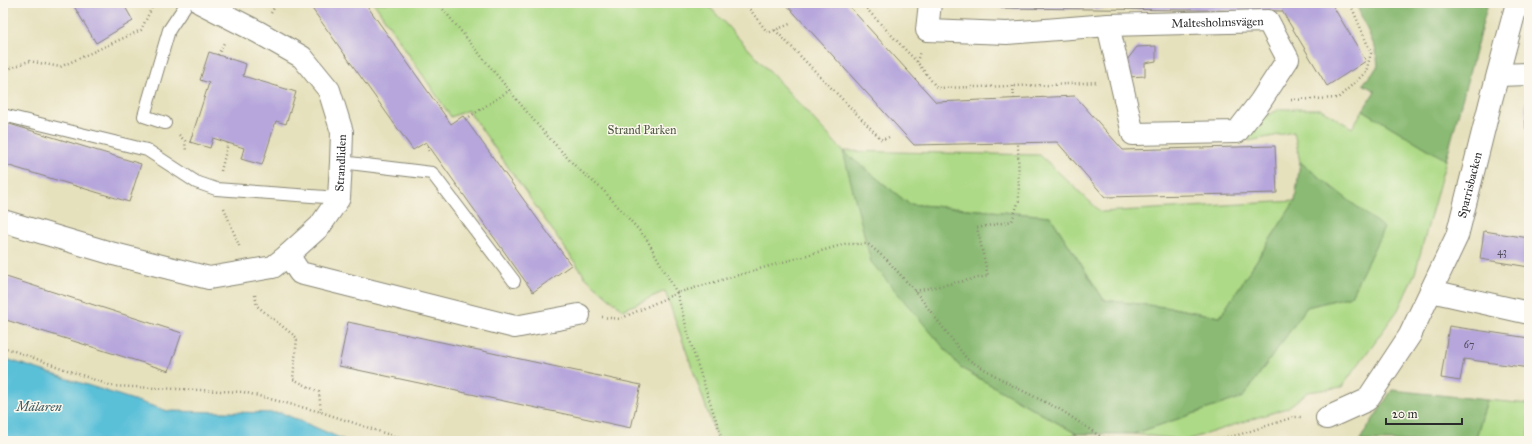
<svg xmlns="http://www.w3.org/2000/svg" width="1532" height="444" viewBox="0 0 1532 444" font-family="'IM FELL Great Primer',serif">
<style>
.green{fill:#adda86;stroke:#6c8258}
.forest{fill:#8aba73;stroke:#5a724f}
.water{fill:#5ac0d8;stroke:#427682}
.building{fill:#b6a6dc}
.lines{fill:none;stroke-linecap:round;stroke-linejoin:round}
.lane-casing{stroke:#888674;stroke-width:14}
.street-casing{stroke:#888674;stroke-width:24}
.path{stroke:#888674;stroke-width:2.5;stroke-dasharray:1 3;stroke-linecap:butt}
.lane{stroke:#fff;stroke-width:12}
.street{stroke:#fff;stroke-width:22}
.labels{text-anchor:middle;stroke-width:3;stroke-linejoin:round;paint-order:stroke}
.number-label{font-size:10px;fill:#4e4a57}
.street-label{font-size:12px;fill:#2b2b2b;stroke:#fbf7ec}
.park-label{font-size:12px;fill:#4c5742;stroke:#fbf7ec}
.water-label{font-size:13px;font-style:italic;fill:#39585f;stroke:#fbf7ec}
</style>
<rect width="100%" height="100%" fill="#fbf7ec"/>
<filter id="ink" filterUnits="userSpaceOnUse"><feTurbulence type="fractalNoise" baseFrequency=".025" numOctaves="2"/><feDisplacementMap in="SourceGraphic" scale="8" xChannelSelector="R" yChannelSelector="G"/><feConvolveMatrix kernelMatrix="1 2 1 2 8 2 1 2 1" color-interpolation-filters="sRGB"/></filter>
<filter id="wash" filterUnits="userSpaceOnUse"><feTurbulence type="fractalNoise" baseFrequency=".012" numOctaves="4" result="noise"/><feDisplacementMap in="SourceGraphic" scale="16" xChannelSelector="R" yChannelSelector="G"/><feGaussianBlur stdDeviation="0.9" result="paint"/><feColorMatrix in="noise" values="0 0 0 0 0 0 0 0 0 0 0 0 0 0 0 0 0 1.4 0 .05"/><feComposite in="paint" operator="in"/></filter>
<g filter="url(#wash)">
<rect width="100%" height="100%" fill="#e6e1bd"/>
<path class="green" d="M374,3H706L843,151L1040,155L1101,212L1295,201L1220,317L1173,308L1104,300L1050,216L909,204L843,152L961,368L1077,434L1042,441H718L665,291L623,310L586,278L468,110L451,117Z
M1280,109H1321L1352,128L1363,110L1446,160L1415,273L1398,310L1342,387L1308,392L1287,408L1187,440L1133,434L1243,397L1307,307L1351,296L1383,228L1300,162L1294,132L1249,141L1252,123Z
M1487,400L1529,404V441H1475Z"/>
<path class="forest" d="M1358,3H1488L1446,160L1363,110L1375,91L1363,84L1378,66L1376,50L1356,4Z
M843,151L909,204L1050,216L1104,300L1173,308L1220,317L1295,201L1300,162L1384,228L1351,296L1307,307L1243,397L1133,434H1077L961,368L871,262Z
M1392,390L1487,400L1475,441H1359Z"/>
<path class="water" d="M3,358L168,411L282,413L347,441H3Z"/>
<g id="blocks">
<path class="building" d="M72,3H123L133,21L96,43Z
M308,3H365L451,124L463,116L571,265L533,292L426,142L413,150Z
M785,3H846L936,102L1075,96L1123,150L1275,146L1277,193L1105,197L1057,142L914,145Z
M1002,3H1331L1366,61L1327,86L1282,11L1002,8Z
M1156,46V61L1145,63V76L1128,77L1127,60L1137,47Z
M209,52L246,64L243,76L296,92L286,124L276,121L262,165L241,159L244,148L228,143L213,138L210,148L190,142L209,83L200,80Z
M1525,102H1529V129H1526Z
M3,122L141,164L129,202L3,164Z
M1484,231L1529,238V267L1480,259Z
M3,276L182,333L169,371L3,319Z
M348,322L641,385L631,428L339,366Z
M1449,326L1529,338V368L1464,359L1460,381L1441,378Z"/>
</g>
</g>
<g filter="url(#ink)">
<use href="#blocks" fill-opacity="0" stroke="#888674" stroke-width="1"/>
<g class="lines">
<g class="lane-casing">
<path id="lane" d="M3,115L147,150L196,182L216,189L339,198
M165,123L144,116L169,30L187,3
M341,162L432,173L514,281"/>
</g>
<g class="street-casing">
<g id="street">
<path id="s1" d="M930,3L927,30L1007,33L1108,25L1268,21L1288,59L1260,102L1237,132L1133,134L1108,25"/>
<path d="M1498,75L1529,74"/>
<path id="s2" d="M3,221L114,254L209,278L273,267L288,255L320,226L339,198L341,162L342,132L329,90L302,57L258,32L201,3"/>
<path d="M288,255L300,273L515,327L579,315"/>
<path d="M1431,291L1529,313"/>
<path id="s3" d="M1327,418L1367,400L1410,335L1457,236L1491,100L1517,3"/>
</g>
</g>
<path class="path" d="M438,3L540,128L577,168L604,191L646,238L677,293L845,244H868L887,260L915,291L967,359L1013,386L1061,410L1101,437
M745,3L768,33L790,24
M861,3L917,62L937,88L1052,85L1097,82
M271,13L277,3
M775,30L882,140L889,137
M218,55L225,41
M917,62L920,51
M3,71L29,61L60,67L141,30L154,3
M1013,86L1014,99
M1291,100L1338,98L1366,72L1371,53L1350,3
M466,119L510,90
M179,135L185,141L186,152
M428,146L429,153
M221,171L228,143
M224,208L240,248
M915,291L988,276L977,228L1012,221L1019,200L1018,142
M255,295L257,306L297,338L293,379L319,392L321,412
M602,317L620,319L677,293L693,351L723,441
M3,347L112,386L243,392L321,412L408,441
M1080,441L1101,437L1146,441
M1203,441L1238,435L1294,417H1303"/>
<use href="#lane" class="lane"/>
<use href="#street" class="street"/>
</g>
</g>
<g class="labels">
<g class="number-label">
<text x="1502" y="255">43</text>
<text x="1469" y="348">67</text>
</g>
<g class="street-label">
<text dy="4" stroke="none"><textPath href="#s1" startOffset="318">Maltesholmsvägen</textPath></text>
<text dy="4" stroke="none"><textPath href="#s2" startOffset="410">Strandliden</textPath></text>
<text dy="4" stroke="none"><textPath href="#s3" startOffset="284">Sparrisbacken</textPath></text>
</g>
<g class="park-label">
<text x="642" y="134">Strand Parken</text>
</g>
<g class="water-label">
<text x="39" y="411">Mälaren</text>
</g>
</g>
<rect width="1532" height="444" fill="none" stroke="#fbf7ec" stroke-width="16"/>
<path d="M1386 418v6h76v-6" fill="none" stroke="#2b2b2b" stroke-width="2"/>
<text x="1392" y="418" font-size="12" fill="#2b2b2b" stroke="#fbf7ec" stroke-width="3" paint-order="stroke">20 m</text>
</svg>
